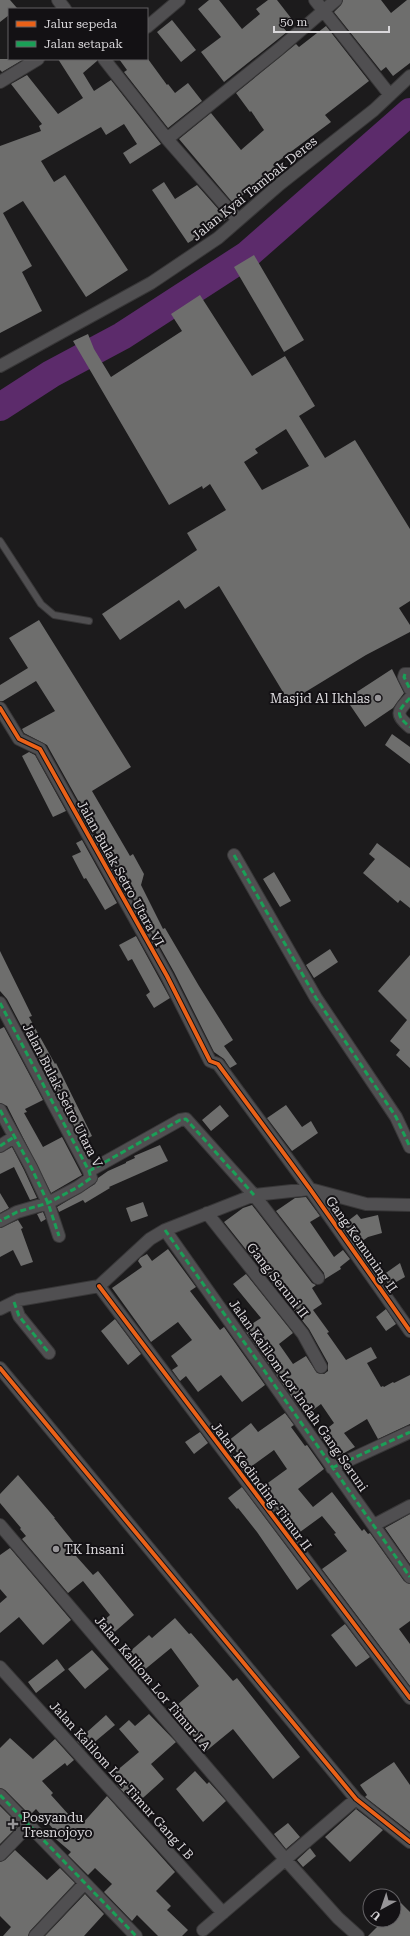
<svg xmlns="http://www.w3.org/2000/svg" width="410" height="1936" viewBox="0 0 410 1936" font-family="'Roboto Serif',serif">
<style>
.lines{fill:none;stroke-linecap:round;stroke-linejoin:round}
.river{stroke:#5c2b6b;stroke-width:28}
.building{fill:#6e6e6d;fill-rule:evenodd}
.lane-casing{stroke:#383738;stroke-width:8}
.street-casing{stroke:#383738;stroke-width:14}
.lane{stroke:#504f51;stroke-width:6}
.street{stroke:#504f51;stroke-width:12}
.quiet{stroke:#1a9f57;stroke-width:3;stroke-dasharray:6 3;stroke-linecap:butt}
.cycleway-casing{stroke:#131114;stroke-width:6}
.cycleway{stroke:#ea6118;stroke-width:4}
.poi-dot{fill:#979598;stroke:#131114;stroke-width:1.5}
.labels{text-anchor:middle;stroke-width:4;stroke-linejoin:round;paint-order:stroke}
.street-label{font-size:13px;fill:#d9d7da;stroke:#131114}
.poi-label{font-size:13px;fill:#d9d7da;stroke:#131114;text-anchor:start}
</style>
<rect width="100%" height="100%" fill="#1c1b1c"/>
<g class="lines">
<path class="river" d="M0,407L51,374L122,336L247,255L410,112"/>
</g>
<path class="building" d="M0,0H10L17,8L9,9V15L0,22Z
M209,0H219L242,29L260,14L256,9L268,0H277L291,18L281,25L287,32L224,82L201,52L221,37L198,9Z
M343,0H381L391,13L407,0H410V63L393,76L386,67L381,71L334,12L341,5Z
M172,20L196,50L181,62L157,32Z
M326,26L369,81L325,115L331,122L273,165L275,167L263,177L264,178L233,203L179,139L211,113L241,150L264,130L251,111L250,112L236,93L296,44L299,47Z
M0,59H24L2,72L0,70Z
M58,59H97V61L83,73L94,91L111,80L161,144L130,164L123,153L137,144L124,124L106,135L101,127L41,161L54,182L65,175L128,270L86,297L23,201L3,213L32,266L22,272L42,311L0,333V146L41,131L39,126L42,124L11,84L27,75L58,114L83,98Z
M119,59H148L167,85L168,84L175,93L188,83L202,101L168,128L124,72L127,70Z
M164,182L175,199L197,185L227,219L188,243L152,190Z
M254,255L304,340L284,352L234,267Z
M200,295L252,376L285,356L315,406L299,416L325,458L355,440L410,529V601L399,608L410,625V632L366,655L289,702L219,586L185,609L179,600L120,640L102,614L197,550L187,533L226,510L210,484L203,489L202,486L169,505L73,341L88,334L94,349L111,377L182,331L171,314ZM286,429L309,466L262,490L244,462L258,453L255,449Z
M39,620L131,767L92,791L130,856L133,854L144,874L141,885L163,929L165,928L199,986L233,1040L224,1046L237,1064L230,1068L224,1059L214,1052L174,972L47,745L24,733L22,729L55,711L36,681L3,701H0V685L28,668L9,638Z
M392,669L404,693L393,708L365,727L346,699Z
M392,734L410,747V764L385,745Z
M29,752L35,755L66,811L53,817L22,756Z
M82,840L117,903L105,910L86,878L84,879L72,856L81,852L76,843Z
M377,843L410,868V908L400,900L398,903L363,873L375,859L369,854Z
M274,872L291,901L280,907L263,879Z
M136,936L170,998L154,1008L146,995L150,992L132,959L128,961L119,945Z
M330,949L338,962L314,978L306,965Z
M0,951L32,1016L29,1017L55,1064L56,1063L92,1136L82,1141L7,999L0,991Z
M410,955V1068L396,1055L400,1050L390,1041L407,1020L378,991Z
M4,1027L43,1100L25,1109L27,1112L24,1113L43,1147L62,1137L82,1175L51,1193L7,1106L0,1103V1029Z
M220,1105L229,1116L211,1131L202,1120Z
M286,1105L302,1127L311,1121L318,1133L292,1151L267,1118Z
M160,1145L168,1161L109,1187L110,1188L85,1203L83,1200L59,1212L57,1207L95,1184L98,1178L108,1171L126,1163V1162L135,1158L134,1156Z
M12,1147L24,1170L37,1198L30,1200L14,1167L0,1174V1153Z
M0,1193L9,1208L0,1213Z
M306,1197L320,1216L310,1222L334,1257L343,1250L350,1259L340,1267L341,1269L325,1279L324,1273L276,1211L295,1198Z
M143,1202L148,1216L131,1222L126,1208Z
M252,1205L312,1283L316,1285L312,1288L322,1304L313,1310L329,1332L327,1333L346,1360L371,1347L377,1358L367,1363L381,1387L383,1386L384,1387L393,1382L394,1383L410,1375V1424L378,1439L367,1419L344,1433L355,1447L335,1458L319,1435L334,1423L321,1404L305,1416L244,1329L261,1318L233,1284L246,1274L293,1333L279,1344L293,1364L306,1356L317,1373L324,1374L328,1371V1363L309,1329L224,1222L243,1208Z
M43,1212L46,1219L41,1222L37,1214Z
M357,1214L361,1219L378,1215L382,1233L368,1237L358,1244L344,1224Z
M18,1220L23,1228L21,1229L33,1262L21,1266L13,1250L0,1257V1228Z
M168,1249L196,1287L190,1291L220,1330L224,1327L265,1385L242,1402L221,1375L198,1392L186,1376L180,1381L172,1370L178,1366L171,1356L192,1340L178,1322L151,1342L112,1288L142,1267L138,1261L140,1258L147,1254L152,1261Z
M400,1263L405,1277L389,1286L383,1275Z
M386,1309L396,1324L386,1331L376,1317Z
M115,1319L141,1354L128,1365L101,1331Z
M285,1413L294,1425L291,1427L305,1446L307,1445L324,1469L298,1489L313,1507L332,1492L362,1531L364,1529L368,1534L370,1533L404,1581L410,1584V1621L399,1629L410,1644V1686L322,1569L347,1551L334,1534L336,1533L322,1516L296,1535L261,1488L287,1469L274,1450L249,1468L228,1441L251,1423L258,1432Z
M200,1432L208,1443L194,1454L185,1442Z
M18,1475L55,1518H54L75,1544L72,1546L79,1554L76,1556L93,1575L98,1571L134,1615L110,1636L100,1624L110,1615L83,1581L68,1593L22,1539L26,1536L20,1529L21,1528L0,1503V1494Z
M242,1487L311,1579L297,1590L257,1532L238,1508L237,1509L228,1498Z
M410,1514V1564L385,1528Z
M10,1548L71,1620L43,1645L19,1617L0,1633V1603L7,1597L0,1589V1555Z
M175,1618L189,1634L191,1633L233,1681L237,1678L300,1757L273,1779L233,1729L205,1752L189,1731L187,1732L169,1712L199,1686L171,1648L143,1671L128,1653L149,1635L152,1638Z
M345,1624L370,1657L356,1667L331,1635Z
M92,1650L109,1669L85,1689L68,1669Z
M57,1659L65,1670L36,1693L28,1682Z
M149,1714L176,1742L151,1764L164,1779L135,1805L117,1785L122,1779L115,1772L139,1752L119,1729L129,1720L135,1726Z
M106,1715L115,1725L85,1750L77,1741Z
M10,1738L33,1759L55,1739L74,1760L67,1766L65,1763L42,1781L53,1793L51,1795L69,1815L71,1813L82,1824L107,1796L175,1872L156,1891L171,1906L167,1910L188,1930L182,1936H158L137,1915L132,1921L104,1892L112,1884L95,1868L88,1875L68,1855L71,1852L51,1835L55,1831L36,1809L30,1815L5,1790L0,1788V1748Z
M394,1762L410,1785V1832L365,1797L367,1795L360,1785Z
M195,1771L207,1784L209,1782L226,1801L203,1822L176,1789Z
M0,1806L19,1825L0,1844Z
M356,1809L383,1830L350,1862L325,1837Z
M288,1823L300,1837L286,1849L274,1834Z
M310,1848L316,1856L303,1867L297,1860Z
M15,1850L47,1880L60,1868L75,1883L30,1931L28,1936H3L11,1927L0,1916V1862L5,1860Z
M85,1894L104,1914L84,1936H45Z
M401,1903L410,1912V1936H368L384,1920H394V1910Z"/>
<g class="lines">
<g class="lane-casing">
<path id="lane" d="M0,541L41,604L54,615L89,621"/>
</g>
<g class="street-casing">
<path id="street" d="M58,0L65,9
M315,0L390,95
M147,27L179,0
M104,59L167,139L238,220
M0,82L38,59
M167,139L279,49L336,0
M0,366L151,283L218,238L280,184L374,110L410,76
M410,674H405L404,677L410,689
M410,698C398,711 394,714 410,727
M0,708L19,739L40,749L167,976L210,1061L218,1064L310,1189L410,1331
M234,855L316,998L396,1117L410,1147
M0,1003L89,1171L91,1178L78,1187L48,1203L17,1212L0,1221
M0,1110L31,1167L48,1203L59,1236
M0,1146L14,1137
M89,1171L180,1120L186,1119L254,1195L318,1278
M207,1213L303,1334L321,1367
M165,1230L410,1577
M99,1286L410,1698
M14,1302L19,1316L49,1353
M0,1309L18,1300L99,1286L150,1239L165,1230L254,1195L310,1189L366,1204L410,1205
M0,1368L356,1799L410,1842
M332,1468L410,1432
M0,1525L285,1859L338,1918L358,1936
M374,1525L410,1506
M0,1667L223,1913
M0,1795L136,1936
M0,1855L29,1825
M203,1930L356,1799
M35,1936L85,1883"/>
</g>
<use href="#lane" class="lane"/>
<use href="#street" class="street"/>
<path class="quiet" d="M405,674L404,677L410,689
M410,698C398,711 394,714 410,727
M234,855L316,998L396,1117L410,1147
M0,1003L89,1171L91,1178L78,1187L48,1203L17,1212L0,1221
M0,1110L31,1167L48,1203L59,1236
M0,1146L14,1137
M89,1171L180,1120L186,1119L254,1195
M165,1230L410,1577
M14,1302L19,1316L49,1353
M332,1468L410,1432
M0,1795L136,1936"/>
<g class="cycleway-casing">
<path id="cycleway" d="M0,708L19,739L40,749L167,976L210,1061L218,1064L310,1189L410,1331
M99,1286L410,1698
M0,1368L356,1799L410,1842"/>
</g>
<use href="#cycleway" class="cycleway"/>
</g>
<g class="poi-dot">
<circle cx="378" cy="698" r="4"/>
<circle cx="56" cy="1549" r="4"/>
<path d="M11 1818h4v4h4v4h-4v4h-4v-4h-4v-4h4z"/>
</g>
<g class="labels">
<g class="street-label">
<text transform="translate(254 188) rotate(-39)" y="5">Jalan Kyai Tambak Deres</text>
<text transform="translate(121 873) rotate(61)" y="5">Jalan Bulak Setro Utara VI</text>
<text transform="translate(63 1095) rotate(63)" y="5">Jalan Bulak Setro Utara V</text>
<text transform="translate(362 1244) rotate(55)" y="5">Gang Kemuning II</text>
<text transform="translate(278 1280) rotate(52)" y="5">Gang Seruni II</text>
<text transform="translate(299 1395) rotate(55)" y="5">Jalan Kalilom Lor Indah Gang Seruni</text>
<text transform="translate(262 1486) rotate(53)" y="5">Jalan Kedinding Timur II</text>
<text transform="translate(153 1683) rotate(50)" y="5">Jalan Kalilom Lor Timur I A</text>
<text transform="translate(122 1780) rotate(48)" y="5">Jalan Kalilom Lor Timur Gang I B</text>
</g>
<g class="poi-label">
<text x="370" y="703" text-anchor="end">Masjid Al Ikhlas</text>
<text x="64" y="1554">TK Insani</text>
<text x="22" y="1822">Posyandu<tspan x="22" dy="15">Tresnojoyo</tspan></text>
</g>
</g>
<rect x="8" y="8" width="140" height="52" fill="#131114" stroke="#626063"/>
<rect x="16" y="21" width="20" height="6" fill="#ea6118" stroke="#626063"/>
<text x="44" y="28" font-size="12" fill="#d9d7da">Jalur sepeda</text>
<rect x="16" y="41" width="20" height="6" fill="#1a9f57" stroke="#626063"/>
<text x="44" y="48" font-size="12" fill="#d9d7da">Jalan setapak</text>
<g transform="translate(382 1908) rotate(220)"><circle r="19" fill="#131114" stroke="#626063"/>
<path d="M0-3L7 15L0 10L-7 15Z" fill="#979598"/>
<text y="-6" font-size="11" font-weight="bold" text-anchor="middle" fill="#d9d7da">U</text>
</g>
<path d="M274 26v6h115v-6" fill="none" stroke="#d9d7da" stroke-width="2"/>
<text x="280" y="26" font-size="12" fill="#d9d7da" stroke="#131114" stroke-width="3" paint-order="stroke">50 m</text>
</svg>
